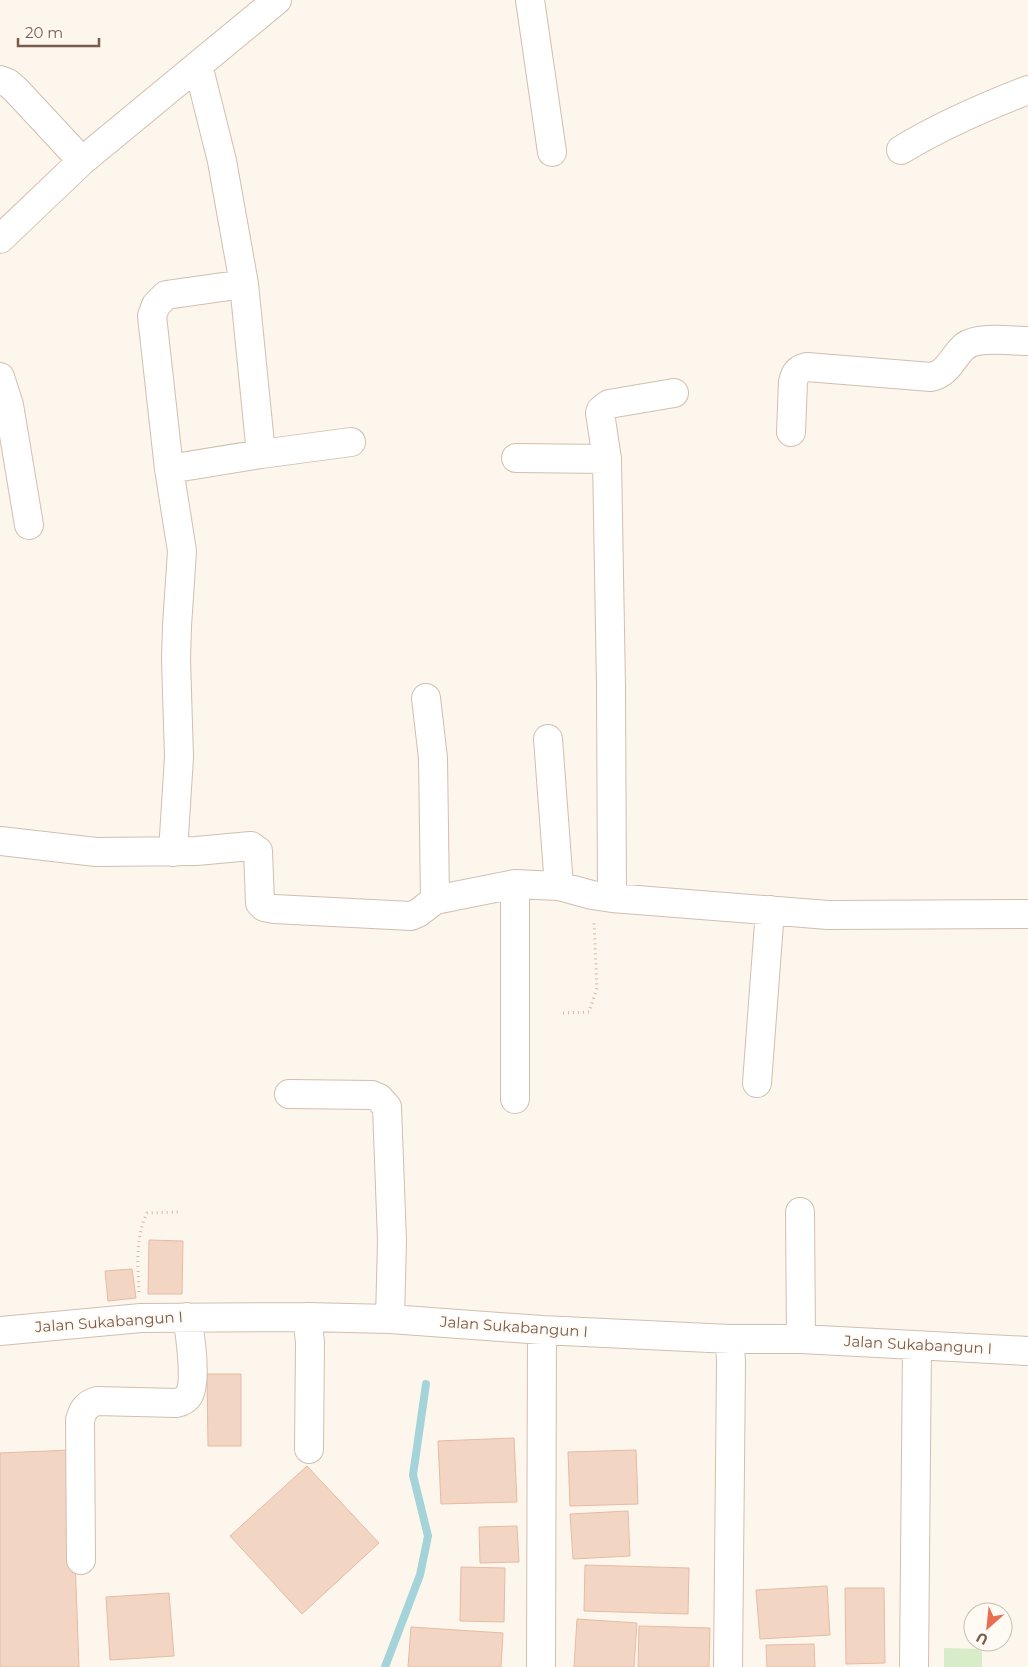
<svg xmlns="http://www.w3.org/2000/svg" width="1028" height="1667" viewBox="0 0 1028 1667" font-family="Montserrat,sans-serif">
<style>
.green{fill:#d8ecc9}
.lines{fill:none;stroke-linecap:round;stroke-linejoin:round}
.stream{stroke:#a5d3da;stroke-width:8}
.building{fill:#f3d5c3;stroke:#e6bba3}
.minor-casing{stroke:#d1beb0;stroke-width:30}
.path{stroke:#d9b8a5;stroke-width:3;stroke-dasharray:1 4;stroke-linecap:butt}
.minor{stroke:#fff;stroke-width:28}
.labels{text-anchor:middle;stroke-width:4;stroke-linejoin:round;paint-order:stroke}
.street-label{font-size:15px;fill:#7a5c4d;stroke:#fffaf3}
</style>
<rect width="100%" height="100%" fill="#fdf6ec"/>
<path class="green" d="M944,1648L982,1649V1667H944Z"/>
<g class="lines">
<path class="stream" d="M385,1667L420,1575L428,1536L413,1475L426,1384"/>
</g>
<path class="building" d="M149,1240L183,1241L182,1294H148Z
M132,1269L136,1298L108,1301L105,1271Z
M207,1374H241V1446H208Z
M514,1438L517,1502L441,1504L438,1441Z
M71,1450L79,1667H0V1453Z
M636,1450L638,1504L570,1506L568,1452Z
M307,1466L379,1543L302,1614L230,1536Z
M628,1511L630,1556L573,1559L570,1514Z
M517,1526L519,1562L480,1563L479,1527Z
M585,1565L689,1568L688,1614L584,1611Z
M461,1567L505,1568L504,1622L460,1621Z
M827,1586L830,1635L760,1639L756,1590Z
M845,1588H884L885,1663L846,1664Z
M169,1593L174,1656L110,1660L106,1597Z
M577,1619L637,1623L634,1667H574Z
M639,1626L710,1628L709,1667H638Z
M411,1627L503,1633L501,1667H408Z
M814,1644L815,1667H767L766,1645Z"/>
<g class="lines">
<g class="minor-casing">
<path id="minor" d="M530,0L552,152
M198,65L222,161L244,284L261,454
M0,80L8,83L16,90L82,161
M901,150C942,125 984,107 1028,90
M0,239L82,161L277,0
M0,377L9,405L29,525
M791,432L793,382C795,373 798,369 807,367L931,377C948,374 953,356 965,346C978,336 1012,341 1028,341
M516,458L607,459
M169,469L261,454L351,442
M426,698L433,758L435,900
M548,739L559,886
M0,841L96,852L196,851L251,846L258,851L260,903L264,907L274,909L411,916L418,913L435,900L515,884L559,886L592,895L612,898L828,915L1028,914
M173,852L179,757L176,659L177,626L182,551L169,469L152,316L156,305L166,295L244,284
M515,884V1099
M612,898L611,686L607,459L600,413L601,410L609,404L674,393
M757,1083L770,910
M289,1094L372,1095L379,1098L387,1107L392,1241L390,1319
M800,1212L801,1339
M307,1317L310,1342L309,1449
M0,1331L141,1318L307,1317L390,1319L542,1330L730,1339H801L1028,1351
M81,1560L80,1420C83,1409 87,1404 97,1401L176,1403C181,1402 186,1400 189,1395C197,1381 190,1334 187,1317
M541,1667L542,1330
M728,1667L731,1364L730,1339
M914,1667L917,1346"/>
</g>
<path class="path" d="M563,1013L589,1012L597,988L594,923
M139,1292C138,1266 135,1237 147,1213L179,1212"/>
<use href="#minor" class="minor"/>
</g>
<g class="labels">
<g class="street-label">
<text transform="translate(109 1322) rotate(-4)" y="5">Jalan Sukabangun I</text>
<text transform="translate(514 1327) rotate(4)" y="5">Jalan Sukabangun I</text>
<text transform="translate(918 1345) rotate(3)" y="5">Jalan Sukabangun I</text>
</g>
</g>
<g transform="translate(988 1627) rotate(207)"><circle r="24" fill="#fffaf3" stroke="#cabbb1"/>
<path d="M0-4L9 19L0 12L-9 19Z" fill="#e76f51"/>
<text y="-8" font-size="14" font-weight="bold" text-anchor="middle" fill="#7a5c4d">U</text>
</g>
<path d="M18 38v8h81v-8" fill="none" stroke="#7a5c4d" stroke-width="2.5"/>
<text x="25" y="38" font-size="15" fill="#7a5c4d" stroke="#fffaf3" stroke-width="4" paint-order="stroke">20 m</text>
</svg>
